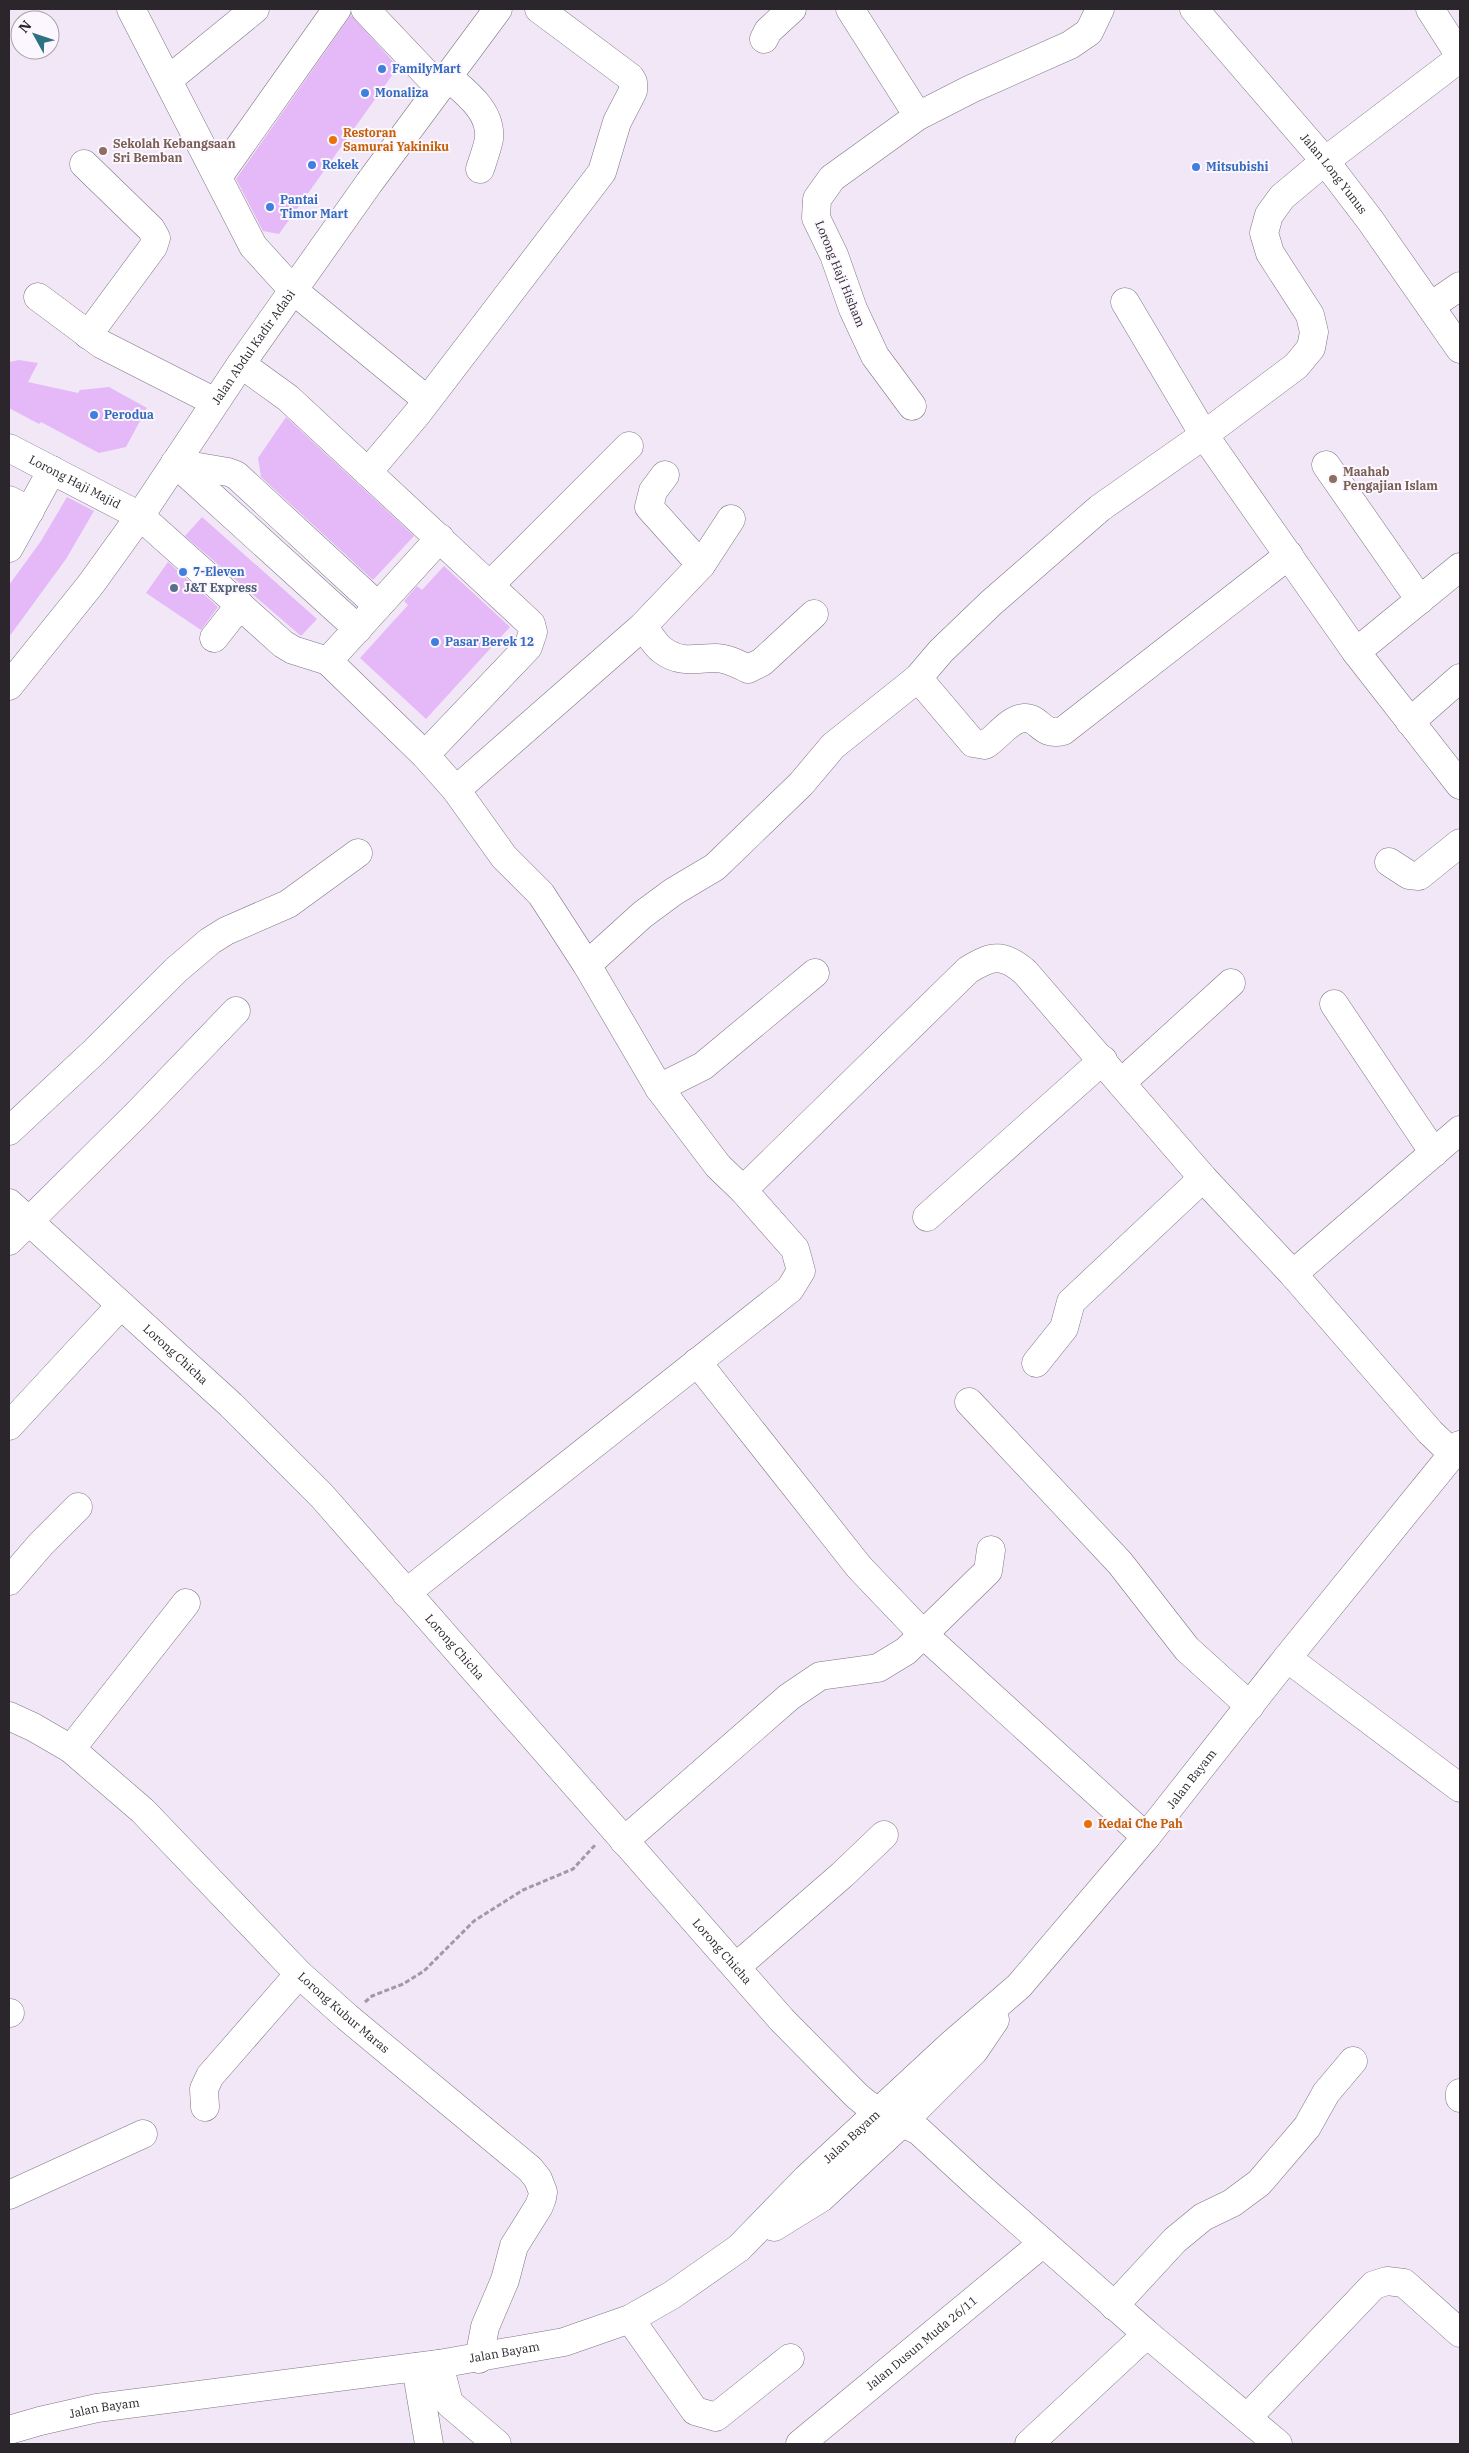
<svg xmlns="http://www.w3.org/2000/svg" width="1469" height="2453" viewBox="0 0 1469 2453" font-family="'IBM Plex Serif',serif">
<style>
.building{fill:#e5b9f8}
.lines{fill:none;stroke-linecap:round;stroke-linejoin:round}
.minor-casing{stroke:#7f7584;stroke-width:29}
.major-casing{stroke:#7f7584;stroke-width:29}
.path{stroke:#a199a5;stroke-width:3;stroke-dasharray:5 2.5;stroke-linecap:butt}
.minor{stroke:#fff;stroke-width:28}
.major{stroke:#fff;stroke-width:28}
.shop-dot{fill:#3f7fe0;stroke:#fcf7fe;stroke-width:2}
.food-dot{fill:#e8710a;stroke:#fcf7fe;stroke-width:2}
.education-dot{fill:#8d6e63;stroke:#fcf7fe;stroke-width:2}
.service-dot{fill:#5c6f8a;stroke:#fcf7fe;stroke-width:2}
.labels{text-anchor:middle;stroke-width:4;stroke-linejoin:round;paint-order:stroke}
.shop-label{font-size:12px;font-weight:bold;fill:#366cbe;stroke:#fcf7fe;text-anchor:start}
.food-label{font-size:12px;font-weight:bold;fill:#c56008;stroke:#fcf7fe;text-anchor:start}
.education-label{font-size:12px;font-weight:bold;fill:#785e54;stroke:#fcf7fe;text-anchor:start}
.street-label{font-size:12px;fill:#2a262c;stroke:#fcf7fe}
.service-label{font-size:12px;font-weight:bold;fill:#4e5e75;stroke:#fcf7fe;text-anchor:start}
</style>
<rect width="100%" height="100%" fill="#f2e7f7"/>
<path class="building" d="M351,15L398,67L279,234L263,231L236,179Z
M19,360L38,363L28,382L78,393L80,390L109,387L147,408L126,447L99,453L41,422L39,424L9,408V362Z
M286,417L414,536L373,580L261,477L258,458Z
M67,497L94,511L66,559L9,637V585L41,541Z
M202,517L317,619L301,636L185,536Z
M168,562L218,607L201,630L146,593Z
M444,566L510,627L426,719L360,658L408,605L404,601L417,586L422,590Z"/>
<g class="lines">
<g class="minor-casing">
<g id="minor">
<path d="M131,9L253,246L293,290L427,400"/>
<path d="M365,9L439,87"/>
<path d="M850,9L918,116"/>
<path d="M1430,9L1460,56"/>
<path d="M764,39L768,31L792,9"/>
<path d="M447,76C465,92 492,111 489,139C487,149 483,160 480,169"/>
<path d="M168,80L255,9"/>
<path d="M84,164L151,229L156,238L153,247L88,335"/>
<path d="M218,177L337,9"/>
<path d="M38,297L101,344L215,402"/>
<path d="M1125,302L1204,435L1356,652L1460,785"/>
<path d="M1431,306L1460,286"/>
<path d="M241,364L288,398L531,624L533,632L528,647L425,755"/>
<path d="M912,406L875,356L853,309L834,255L816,218L817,199L832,178L918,116L971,89L1070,45L1089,32L1100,9"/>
<path id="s1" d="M9,448L140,516L283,644L293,650L328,661"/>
<path d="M175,463L228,472L236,475L378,606"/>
<path d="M175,463L358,629"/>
<path d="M1326,465L1420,600"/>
<path d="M368,472L417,414L602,172L617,122L633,91V82L630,77L539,9"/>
<path d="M9,500L30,511"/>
<path d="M9,548L52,470"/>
<path d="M701,565L731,519"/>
<path d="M491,584L629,446"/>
<path d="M643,626C649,634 655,645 662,650C681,664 695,658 715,658C727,658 738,664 748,669L762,662L814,614"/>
<path d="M214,638L240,605"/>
<path d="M1356,652L1460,567"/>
<path d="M918,678L973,743L985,745C997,738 1009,719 1024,718C1040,717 1041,737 1063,731L1289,555"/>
<path d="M1410,722L1460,678"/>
<path d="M456,790L643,626L701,565L649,507L653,491L665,475"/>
<path d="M1389,862L1409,875L1419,876L1460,843"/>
<path d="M587,965L642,915L673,892L715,867L801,784L833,746L918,678L941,651L991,603L1100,508L1204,435L1296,366L1311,348L1314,332L1310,315L1270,253L1264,233L1269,215L1282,197L1325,161L1460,58"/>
<path d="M1334,1004L1434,1153"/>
<path d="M1121,1083L1231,983"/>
<path d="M659,1088L703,1066L815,973"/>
<path d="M9,1131L95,1051L176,970L210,941L226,931L288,904L358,853"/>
<path d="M743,1190L968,970C992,955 1003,953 1025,972L1203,1178L1293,1274L1430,1432L1453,1454"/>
<path id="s2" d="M9,1203L231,1405L322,1496L782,2020L857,2096L868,2105L919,2131L981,2188L1147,2334L1278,2444"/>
<path d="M927,1217L1103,1060"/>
<path d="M9,1241L138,1113L236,1011"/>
<path d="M1293,1274L1460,1130"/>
<path d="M697,1362L859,1567L923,1634L1146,1837"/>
<path d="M1036,1363L1064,1328L1071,1302L1203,1178"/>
<path d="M969,1402L1120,1563L1187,1649L1250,1706"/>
<path d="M9,1426L121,1305"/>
<path d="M9,1581L41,1544L78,1507"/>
<path d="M406,1593L790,1289L801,1271L795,1249L743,1190L718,1166L659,1088L587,965L541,894L504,857L456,790L425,755L328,661L440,538"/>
<path d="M1287,1658L1460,1788"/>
<path id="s3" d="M9,1716L33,1727L71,1749L143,1811L299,1974L347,2017L530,2169L538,2179L543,2192L542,2198L539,2206L514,2246L505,2280L485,2327L479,2359"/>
<path d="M71,1749L186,1603"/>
<path d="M624,1841L789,1697L820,1676L878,1668L906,1651L988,1571L991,1550"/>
<path d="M736,1967L842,1875L884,1835"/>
<path d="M9,2013H10"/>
<path d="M1460,2093V2098"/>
<path d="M205,2107L204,2089L210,2076L299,1974"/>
<path d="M9,2195L143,2134"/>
<path d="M1114,2306L1175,2240L1203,2217L1232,2203L1259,2183L1307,2127L1326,2093L1353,2061"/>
<path d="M630,2319L695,2411L716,2417L790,2358"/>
<path d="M439,2364L449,2403L497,2444"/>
<path d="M416,2367L429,2444"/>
<path d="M1247,2418L1374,2285L1387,2281L1404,2283L1460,2333"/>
<path id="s4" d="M800,2444L1043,2243"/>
<path d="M1029,2444L1147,2334"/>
</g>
</g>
<g class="major-casing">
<g id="major">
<path id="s5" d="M1194,9L1325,161L1370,220L1460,349"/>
<path id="s6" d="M9,686L91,584L140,516L241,364L369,183L498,9"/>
<path d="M774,2227L821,2198L903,2122L974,2051L995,2020"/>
<path id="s7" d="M9,2430L40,2421L97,2408L439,2364L564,2342L630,2319L672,2295L739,2248L806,2179L953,2043L1019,1986L1146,1837L1287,1658L1460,1445"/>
</g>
</g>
<path class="path" d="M365,2002L372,1996L403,1984L424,1971L474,1921L523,1890L573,1869L596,1844"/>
<use href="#minor" class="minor"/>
<use href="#major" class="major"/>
</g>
<g class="shop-dot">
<circle cx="382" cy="69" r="5"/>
<circle cx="365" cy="93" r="5"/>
<circle cx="312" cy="165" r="5"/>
<circle cx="1196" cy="167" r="5"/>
<circle cx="270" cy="207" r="5"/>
<circle cx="94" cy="415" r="5"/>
<circle cx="183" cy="572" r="5"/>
<circle cx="435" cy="642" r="5"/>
</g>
<g class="food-dot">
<circle cx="333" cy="140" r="5"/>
<circle cx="1088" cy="1824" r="5"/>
</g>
<g class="education-dot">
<circle cx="103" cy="151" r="5"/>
<circle cx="1333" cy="479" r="5"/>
</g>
<circle class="service-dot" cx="174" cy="588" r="5"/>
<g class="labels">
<g class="shop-label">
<text x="392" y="73">FamilyMart</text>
<text x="375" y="97">Monaliza</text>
<text x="322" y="169">Rekek</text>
<text x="1206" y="171">Mitsubishi</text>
<text x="280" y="204">Pantai<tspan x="280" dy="14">Timor Mart</tspan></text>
<text x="104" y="419">Perodua</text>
<text x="193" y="576">7-Eleven</text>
<text x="445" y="646">Pasar Berek 12</text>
</g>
<g class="food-label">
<text x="343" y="137">Restoran<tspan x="343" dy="14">Samurai Yakiniku</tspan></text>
<text x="1098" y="1828">Kedai Che Pah</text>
</g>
<g class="education-label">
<text x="113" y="148">Sekolah Kebangsaan<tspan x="113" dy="14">Sri Bemban</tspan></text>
<text x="1343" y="476">Maahab<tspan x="1343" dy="14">Pengajian Islam</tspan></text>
</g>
<g class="street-label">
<text dy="4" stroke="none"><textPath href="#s5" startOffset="216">Jalan Long Yunus</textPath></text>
<text transform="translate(840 274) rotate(68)" y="4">Lorong Haji Hisham</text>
<text dy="4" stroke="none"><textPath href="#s6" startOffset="418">Jalan Abdul Kadir Adabi</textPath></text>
<text dy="4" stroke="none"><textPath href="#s1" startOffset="74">Lorong Haji Majid</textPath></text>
<text dy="4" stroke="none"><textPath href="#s2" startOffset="225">Lorong Chicha</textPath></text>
<text dy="4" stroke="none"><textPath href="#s2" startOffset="630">Lorong Chicha</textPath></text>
<text dy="4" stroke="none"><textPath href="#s7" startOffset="1416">Jalan Bayam</textPath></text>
<text dy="4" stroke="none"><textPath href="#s2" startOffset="1035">Lorong Chicha</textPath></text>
<text dy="4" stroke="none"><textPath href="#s3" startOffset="450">Lorong Kubur Maras</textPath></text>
<text dy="4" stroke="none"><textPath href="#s7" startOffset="921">Jalan Bayam</textPath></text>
<text dy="4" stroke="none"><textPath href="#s4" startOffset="158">Jalan Dusun Muda 26/11</textPath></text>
<text dy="4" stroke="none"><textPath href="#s7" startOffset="502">Jalan Bayam</textPath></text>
<text dy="4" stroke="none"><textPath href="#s7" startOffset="98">Jalan Bayam</textPath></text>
</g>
<g class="service-label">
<text x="184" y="592">J&amp;T Express</text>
</g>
</g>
<rect width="1469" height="2453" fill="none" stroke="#2a262c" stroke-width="20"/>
<g transform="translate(35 35) rotate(310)"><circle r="24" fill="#fcf7fe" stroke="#a8a3aa"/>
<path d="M0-4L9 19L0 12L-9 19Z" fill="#2d7281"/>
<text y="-8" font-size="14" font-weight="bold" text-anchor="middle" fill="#2a262c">N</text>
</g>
</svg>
